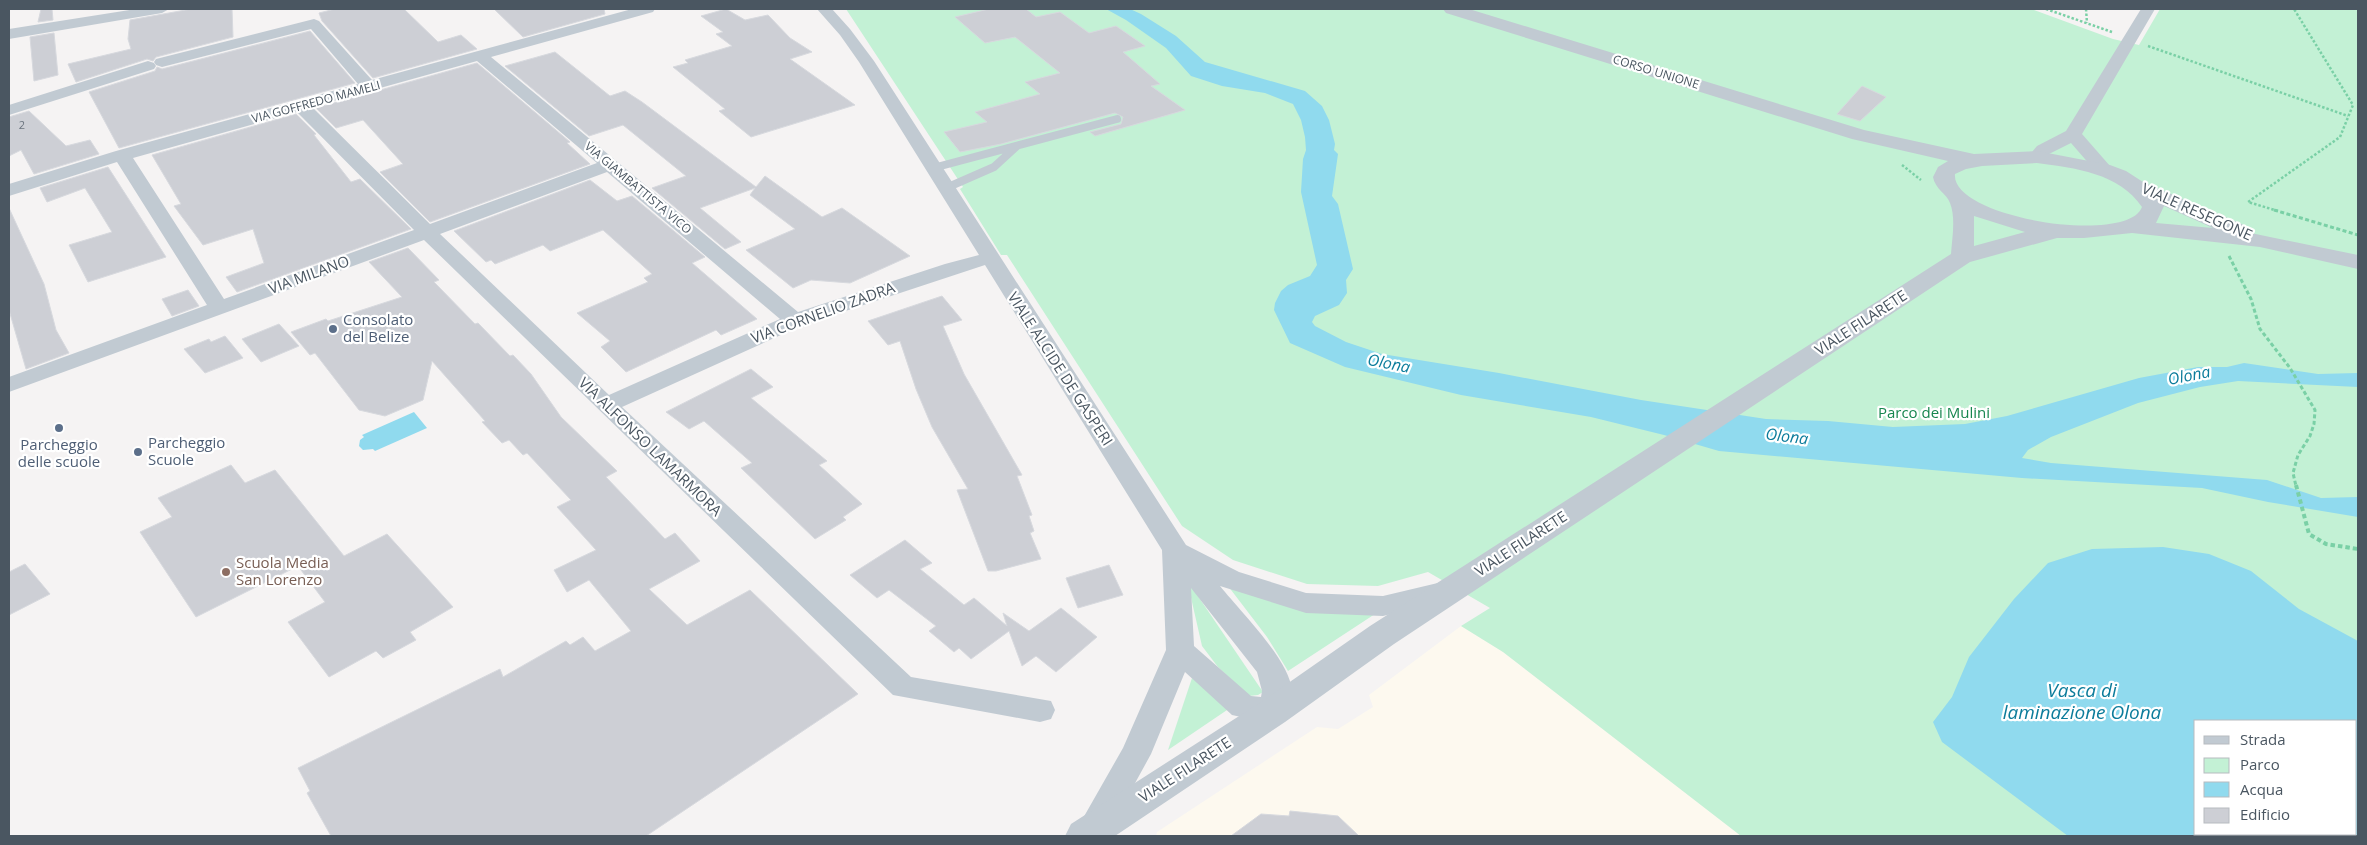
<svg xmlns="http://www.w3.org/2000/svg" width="2367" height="845" viewBox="0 0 2367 845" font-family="'Open Sans',sans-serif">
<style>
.commercial{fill:#fdf9ef}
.green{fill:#c3f1d5;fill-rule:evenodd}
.water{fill:#90daee;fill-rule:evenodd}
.building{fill:#cdcfd5;stroke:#d7d9de}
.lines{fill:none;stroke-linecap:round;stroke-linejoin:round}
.path-far2{stroke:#7ad0a6;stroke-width:2.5;stroke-dasharray:2.5 2;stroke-linecap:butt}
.path-far1{stroke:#7ad0a6;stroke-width:3;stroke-dasharray:4 2.5;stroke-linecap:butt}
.path{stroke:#7ad0a6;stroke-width:4;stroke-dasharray:4.5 3;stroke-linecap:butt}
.service{stroke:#c1cad2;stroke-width:8}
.minor{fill:#c1cad2;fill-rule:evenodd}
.tertiary{fill:#c1cad2;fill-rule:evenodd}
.service-dot{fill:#5c6f8a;stroke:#fff;stroke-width:2}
.education-dot{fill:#8d6e63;stroke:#fff;stroke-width:2}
.labels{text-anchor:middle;stroke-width:4.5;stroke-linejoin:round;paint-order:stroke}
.far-number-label{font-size:11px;fill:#6b747e}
.far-street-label{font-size:12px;fill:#4a5661;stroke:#fff}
.street-label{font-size:15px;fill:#4a5661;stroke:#fff}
.service-label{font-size:15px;fill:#4e5e75;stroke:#fff;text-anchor:start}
.park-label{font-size:15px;fill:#17864f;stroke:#fff}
.education-label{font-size:15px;fill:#785e54;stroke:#fff;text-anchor:start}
.water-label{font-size:16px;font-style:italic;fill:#0c7c9b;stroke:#fff}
.near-water-label{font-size:19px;font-style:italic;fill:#0c7c9b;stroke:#fff}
</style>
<rect width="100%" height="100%" fill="#f5f3f3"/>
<path class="commercial" d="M1461,626L1503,652L1741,836H1156L1157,832L1317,727L1338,729L1373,707L1369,695Z"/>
<path class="green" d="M846,9H2031L2113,39L2139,45L2160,9H2358V836H1741L1503,652L1461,626L1490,608L1428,572L1378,586L1307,584L1233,560L1182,526L1007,255H1001L960,189L963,187ZM2196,721H2356V834H2196Z
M1187,580L1263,692L1258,695L1249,696L1218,667L1202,646Z
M1225,582L1375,614L1288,671L1267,637Z
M1192,678L1230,708L1168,750Z"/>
<path class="water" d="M1106,9H1130L1141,14L1176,36L1205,62L1305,91L1322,106L1329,120L1335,144L1334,150L1338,154L1332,196L1338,204L1353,269L1346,280L1347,293L1339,305L1315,316L1312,322L1315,326L1346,342L1382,354L1499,373L1641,400L1766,419L1828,421L1893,427L1965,424L2007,416L2139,378L2198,367H2227L2244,363L2318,374L2358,373V387L2238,381L2200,387L2138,403L2051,437L2028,450L2022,458L2051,463L2267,480L2321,498L2358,497V517L2268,502L2202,488L2022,478L1719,451L1664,435L1591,417L1461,395L1345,367L1290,343L1274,310L1275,303L1281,291L1288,285L1310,276L1317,265L1301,192L1303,159L1306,150L1305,137L1301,120L1293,104L1265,93L1222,86L1191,76L1166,48L1126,20Z
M414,412L427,428L375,451L373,449L363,450L359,446L360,440L364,437L362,435Z
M2163,547L2209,554L2251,571L2299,609L2358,641V836H2068L1942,742L1933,722L1952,697L1969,657L2014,599L2048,563L2092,549ZM2356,721V834H2196V721Z"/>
<path class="building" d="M41,9H52L53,20L38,22Z
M191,9H232L233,37L156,57L153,61L147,59L76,82L68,64L131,49L128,39L130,20Z
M335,9H404L438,42L461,35L477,49L373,78L322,21L319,13Z
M494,9H604L605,14L523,37Z
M726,9L745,20L768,15L790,38L812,52L790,59L855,105L751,137L719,111L725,109L673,67L688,63L685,60L732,46L716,34L723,32L701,16Z
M989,9H1026L1036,17L1060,12L1089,33L1116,26L1145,46L1123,52L1160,84L1151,86L1185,110L1095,136L1090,132L1121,124L1123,117L1115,113L1001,144L960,152L944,132L987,122L975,112L1040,94L1025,82L1060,73L1015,37L985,43L955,17Z
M310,31L355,83L119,148L89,92L155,71L157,67L162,69Z
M54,33L58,75L34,81L30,37Z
M555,52L610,96L625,91L642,102L756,187L765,176L822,217L842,208L910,256L850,283L811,280L793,288L746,250L795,229L750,195L755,188L700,208L741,242L725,249L652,188L686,176L623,125L589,136L505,66Z
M477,63L570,142L567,143L590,164L430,222L380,172L403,164L363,120L336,128L316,108Z
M1862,86L1886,97L1860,121L1837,114Z
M29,111L66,146L90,140L99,154L34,174L21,150L9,156V117Z
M296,114L316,134L314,135L351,182L360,179L411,229L237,292L226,277L264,263L253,229L203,245L174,206L181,204L152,155Z
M108,167L166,257L88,282L69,245L112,232L85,188L47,202L40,188Z
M590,180L617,201L632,196L705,257L692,263L757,319L721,335L716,330L626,372L601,347L610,341L577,313L648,282L644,278L652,274L603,230L550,251L543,245L495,264L491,260L486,262L454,231Z
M9,208L44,284L56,330L69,353L26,369L9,310Z
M408,248L439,280L434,282L475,324L478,323L510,356L513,355L531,374L561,417L617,471L606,477L665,539L675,533L700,561L649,589L687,625L750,590L858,694L646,836H331L307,793L310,791L298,768L500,669L503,677L566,641L570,645L583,637L595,651L631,631L589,580L567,592L554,570L596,550L557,507L571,500L527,453L523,455L509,440L502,443L482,422L485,421L432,361L423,400L385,416L359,410L315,353L310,355L291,332L326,319L328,321L402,297L369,262Z
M188,290L199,306L172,316L162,299Z
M942,296L962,320L943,326L964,374L1022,475L1017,476L1032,515L1029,516L1034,531L1030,533L1041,559L996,571H988L957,490L968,489L932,427L916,389L900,341L888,345L868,321Z
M279,324L299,346L261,362L242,339Z
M225,336L243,358L205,373L184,349L209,339L211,342Z
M751,369L773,387L751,398L827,461L819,465L862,504L843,517L846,520L815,539L741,468L752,463L704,421L689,429L666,412Z
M231,465L245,483L275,470L344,556L387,534L453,607L410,632L416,640L383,658L376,651L329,677L288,622L325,602L298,566L196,617L140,532L172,517L158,498Z
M905,540L932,563L920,569L964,605L974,598L1007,626L1003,613L1029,631L1061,608L1097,637L1056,672L1036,656L1022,666L1009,631L971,659L959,648L954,652L929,631L936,626L889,590L877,598L850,575Z
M25,564L50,594L9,615V572Z
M1109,565L1123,595L1078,608L1066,578Z
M1290,811L1338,816L1359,836H1231L1261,814L1289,816Z"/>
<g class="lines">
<path class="path-far2" d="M2046,9L2112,32
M2086,9L2087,23
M2148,46L2348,116
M1902,165L1921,180
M2278,211L2248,202L2340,137L2353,105L2294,9"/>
<path class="path-far1" d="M2274,210L2358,235
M2229,256L2251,299L2260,329L2290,368L2315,410L2314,424L2310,436L2298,455L2293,473L2296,486"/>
<path class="path" d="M2296,485L2309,534L2326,544L2358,549"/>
<path class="service" d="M933,168L1117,119
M946,188L994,167L1017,146"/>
<path class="minor" d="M136,9H169L162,13L9,39V29Z
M632,9H655L653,12L491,57L798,312L945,264L979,255L859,62L840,35L817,9H832L850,29L874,61L1186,545L1239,572L1306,593L1383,596L1442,582L1452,585L1456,592L1452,599L1383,616L1306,613L1220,586C1240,611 1290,660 1292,691C1292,700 1288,712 1284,721L1273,724L1232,715L1185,672L1151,754L1106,836H1082L1078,827L1123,748L1166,650L1162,550L985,265L803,325L622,407L911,677L1051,701L1055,710L1051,719L1040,722L893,695L424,240L9,392V377L207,305L117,162L9,196V184L116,151L358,84L311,29L162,67L156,65L154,62L156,59L314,19L319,21L372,80ZM477,61L597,163L430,224L312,107ZM297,112L414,230L224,299L133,158ZM607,172L780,319L609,395L440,234ZM1191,588L1257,672L1262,691L1261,697L1251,696L1194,646Z
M2141,9H2155L2082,134L2110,166L2113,170L2110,174H2098L2071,143L2049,154L2043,161H2031L2028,157L2037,146L2066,131Z
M148,61L154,63L156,66L154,69L9,115V105Z"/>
<path class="tertiary" d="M1443,9H1469L1864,130L1974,154L2037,151L2110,165L2126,171L2143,182L2244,225L2246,232L2358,255V269L2260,247L2132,233L2084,238H2057L1970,262L1394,644L1285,722L1115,836H1065L1071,824L1261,702L1370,626L1951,254C1952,239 1956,218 1950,203C1947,194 1935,189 1933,177L1938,167L1948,161L1852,139L1446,13ZM2037,163C2075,168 2119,173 2142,207C2128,246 1950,218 1955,174L1966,169L1982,166ZM2164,206L2213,228L2156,223ZM1974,216L2025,232L1974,246Z"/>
</g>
<g class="service-dot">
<circle cx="333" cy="329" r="5"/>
<circle cx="59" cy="428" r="5"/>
<circle cx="138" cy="452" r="5"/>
</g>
<circle class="education-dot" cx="226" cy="572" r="5"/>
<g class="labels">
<g class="far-number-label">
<text x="22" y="129">2</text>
</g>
<g class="far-street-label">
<text transform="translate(1656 72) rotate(17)" y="4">CORSO UNIONE</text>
<text transform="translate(316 102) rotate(-15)" y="4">VIA GOFFREDO MAMELI</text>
<text transform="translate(638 188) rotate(40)" y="4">VIA GIAMBATTISTA VICO</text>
</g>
<g class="street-label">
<text transform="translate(2197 212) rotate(24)" y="5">VIALE RESEGONE</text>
<text transform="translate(309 275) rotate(-20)" y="5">VIA MILANO</text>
<text transform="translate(823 313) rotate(-20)" y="5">VIA CORNELIO ZADRA</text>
<text transform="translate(1861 323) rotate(-33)" y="5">VIALE FILARETE</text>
<text transform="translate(1060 369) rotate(57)" y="5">VIALE ALCIDE DE GASPERI</text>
<text transform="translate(650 447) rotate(44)" y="5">VIA ALFONSO LAMARMORA</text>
<text transform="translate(1521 544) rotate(-33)" y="5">VIALE FILARETE</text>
<text transform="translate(1185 770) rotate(-33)" y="5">VIALE FILARETE</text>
</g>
<g class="service-label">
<text x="343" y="325">Consolato<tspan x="343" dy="17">del Belize</tspan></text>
<text x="148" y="448">Parcheggio<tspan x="148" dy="17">Scuole</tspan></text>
<text x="59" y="450" text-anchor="middle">Parcheggio<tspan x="59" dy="17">delle scuole</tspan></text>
</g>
<g class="park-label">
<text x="1934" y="418">Parco dei Mulini</text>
</g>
<g class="education-label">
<text x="236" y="568">Scuola Media<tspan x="236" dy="17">San Lorenzo</tspan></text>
</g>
<g class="water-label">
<text transform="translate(1389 363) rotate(11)" y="6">Olona</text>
<text transform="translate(2189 375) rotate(-11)" y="6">Olona</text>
<text transform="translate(1787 436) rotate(7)" y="6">Olona</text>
</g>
<g class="near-water-label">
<text x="2082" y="697">Vasca di<tspan x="2082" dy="22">laminazione Olona</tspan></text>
</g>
</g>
<rect width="2367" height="845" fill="none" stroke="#4a5661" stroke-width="20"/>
<rect x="2194" y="720" width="162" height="115" fill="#ffffff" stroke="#b7bbc0"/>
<rect x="2204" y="736" width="25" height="8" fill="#c1cad2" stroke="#b7bbc0"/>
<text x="2240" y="745" font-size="15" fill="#4a5661">Strada</text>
<rect x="2204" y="758" width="25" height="15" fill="#c3f1d5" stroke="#b7bbc0"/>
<text x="2240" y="770" font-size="15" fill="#4a5661">Parco</text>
<rect x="2204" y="782" width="25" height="15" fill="#90daee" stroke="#b7bbc0"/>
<text x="2240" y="795" font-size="15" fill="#4a5661">Acqua</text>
<rect x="2204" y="808" width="25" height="15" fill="#cdcfd5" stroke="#b7bbc0"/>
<text x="2240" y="820" font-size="15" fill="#4a5661">Edificio</text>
</svg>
